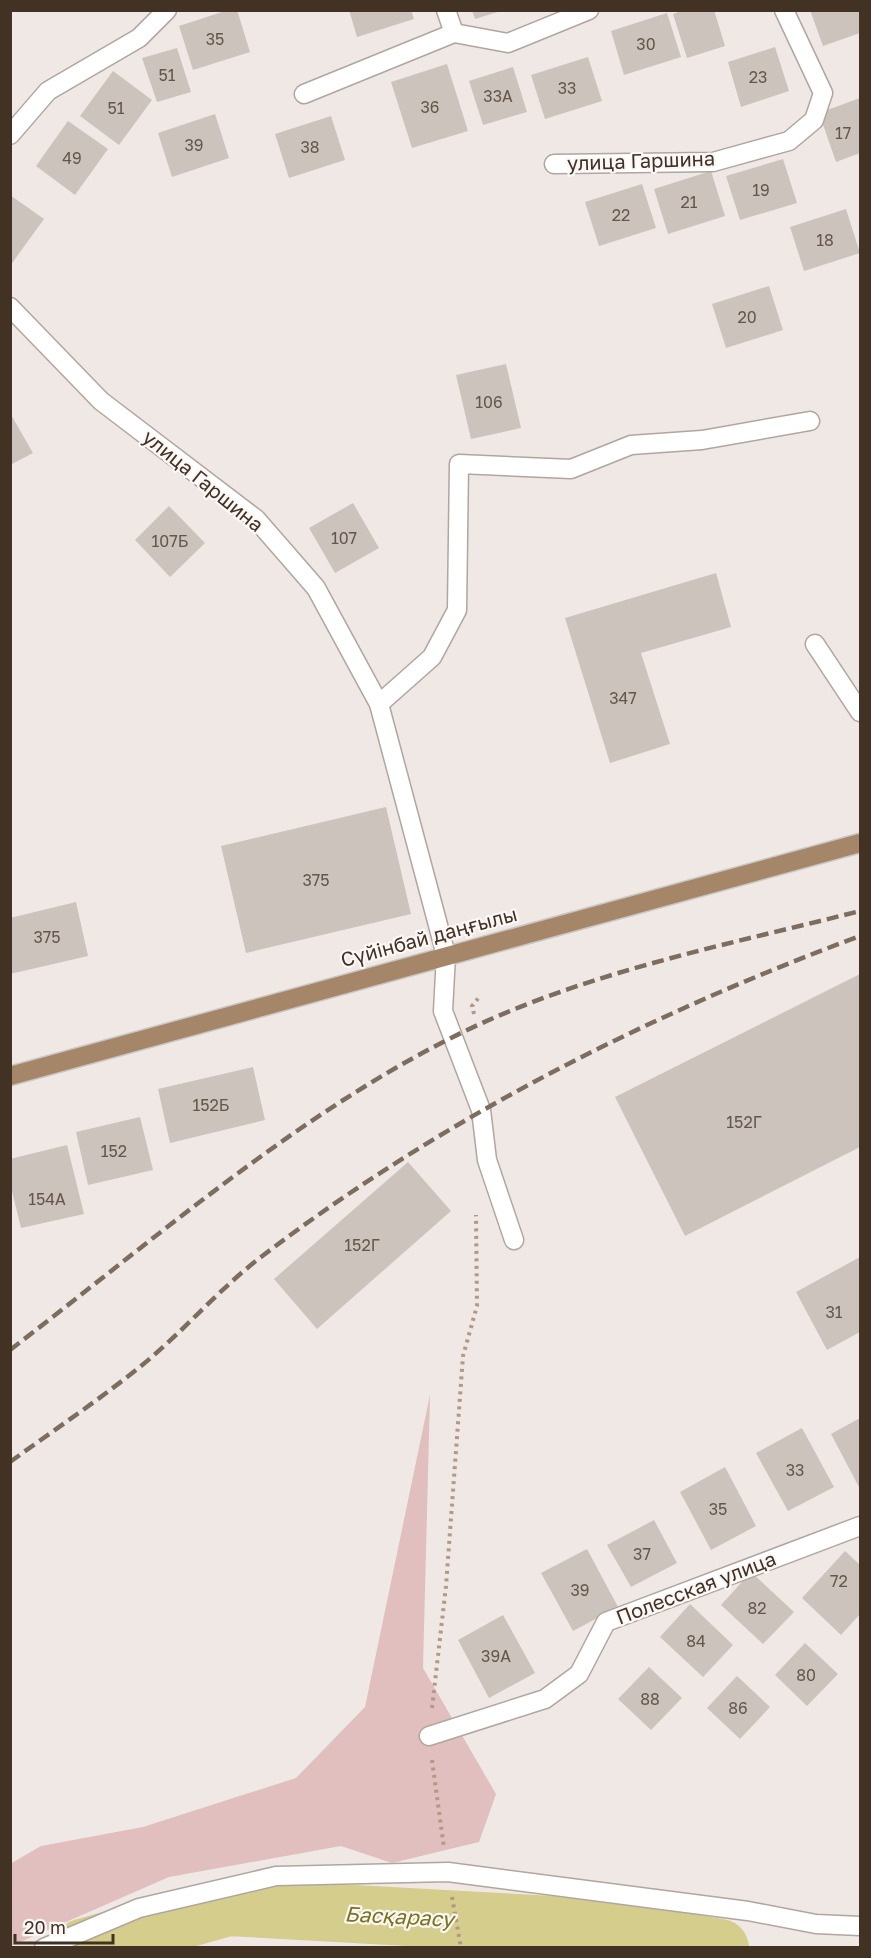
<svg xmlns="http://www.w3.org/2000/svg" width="871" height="1958" viewBox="0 0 871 1958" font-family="'Golos Text',sans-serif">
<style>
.green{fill:#e0bfbe}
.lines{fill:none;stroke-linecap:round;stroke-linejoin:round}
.river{stroke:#d4cd8c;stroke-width:58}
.building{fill:#ccc3bd}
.service-casing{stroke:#b0a69f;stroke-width:21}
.minor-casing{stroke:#b0a69f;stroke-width:21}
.tertiary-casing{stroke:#b0a69f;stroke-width:21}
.primary-casing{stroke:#cac6c1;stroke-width:21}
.path{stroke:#b39985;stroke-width:4;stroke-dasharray:3 4.5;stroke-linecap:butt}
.service{stroke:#fff;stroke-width:18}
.minor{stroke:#fff;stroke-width:18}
.tertiary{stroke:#fff;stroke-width:18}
.primary{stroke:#a58669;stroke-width:18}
.rail{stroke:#7c6d5e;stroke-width:4.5;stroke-dasharray:12 6;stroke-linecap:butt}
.labels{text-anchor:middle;stroke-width:4.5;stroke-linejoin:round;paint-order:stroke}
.number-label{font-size:16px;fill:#64564a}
.street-label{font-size:20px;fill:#413223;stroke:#fbf7f6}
.water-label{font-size:21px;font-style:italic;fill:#7a731a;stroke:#fbf7f6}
</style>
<rect width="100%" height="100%" fill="#efe8e5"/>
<path class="green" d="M430,1395L423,1668L496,1794L479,1842L392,1863L341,1846L169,1877L11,1946L10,1864L41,1846L143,1827L296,1778L365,1707Z"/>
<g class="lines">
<path class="river" d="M82,1948L228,1907L607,1928L720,1948"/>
</g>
<path class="building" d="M228,10H237L250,52L193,70L179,26Z
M349,10H411L414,19L357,37Z
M472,10H501V11L475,19Z
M684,10H714L725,46L687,58L673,14Z
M810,10H860V33L823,46Z
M667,13L681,57L624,75L611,31Z
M775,47L789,91L741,107L728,62Z
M177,48L191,92L157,102L142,58Z
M588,57L602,101L545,119L531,75Z
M447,64L468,131L412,148L391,82Z
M513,67L527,112L483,125L469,81Z
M113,71L152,100L119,145L80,116Z
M860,98V153L836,162L819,113Z
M215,114L229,158L172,177L158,133Z
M331,116L345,160L289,178L275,134Z
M68,121L108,149L75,195L36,166Z
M783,159L797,203L740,220L726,176Z
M711,171L725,216L668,234L654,189Z
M642,184L656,228L599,246L585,202Z
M10,195L44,219L10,266Z
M846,209L860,253L804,271L790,227Z
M769,286L783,330L726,348L712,304Z
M506,364L521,428L471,439L456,375Z
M10,413L33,453L10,465Z
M353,503L379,548L335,573L309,528Z
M169,506L205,543L170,577L135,540Z
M716,573L731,627L641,653L670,744L610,763L565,618Z
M386,807L411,914L246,953L221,846Z
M76,902L88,956L10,974V918Z
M860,974V1147L685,1236L615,1097Z
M253,1067L265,1120L170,1143L158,1089Z
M140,1117L153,1170L88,1185L76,1132Z
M67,1145L84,1214L21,1228L10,1183V1159Z
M408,1162L451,1211L317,1329L274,1279Z
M860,1257V1332L827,1350L796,1292Z
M860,1418V1489L831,1434Z
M802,1428L834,1487L788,1511L756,1453Z
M725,1467L756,1526L711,1550L680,1492Z
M654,1520L677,1563L631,1587L607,1545Z
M587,1549L618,1607L573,1631L541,1573Z
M845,1551L860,1565V1614L841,1635L802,1598Z
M751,1572L794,1612L763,1644L721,1605Z
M690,1604L733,1645L703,1677L660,1637Z
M503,1615L535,1673L489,1698L458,1640Z
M805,1643L838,1674L807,1706L775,1675Z
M649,1667L682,1698L651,1730L618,1699Z
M737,1676L770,1707L740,1739L707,1708Z"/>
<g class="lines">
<g class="service-casing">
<path id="service" d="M815,644L860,712
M379,704L432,657L457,610L459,464L571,469L631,445L702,440L810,421
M446,955L443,1011L481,1110L487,1160L514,1240"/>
</g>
<g class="minor-casing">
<path id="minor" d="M446,10L454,33
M304,94L454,33L508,43L589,10
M10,135L48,91L139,38L167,10
M554,164L713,162L789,141L814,120L823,93L784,10
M429,1736L545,1699L579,1674L606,1622L860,1526
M44,1948L139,1908L276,1876L448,1872L748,1911L816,1924L860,1926"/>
</g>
<g class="tertiary-casing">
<path id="tertiary" d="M10,307L101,401L256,519L316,588L379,704L446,955"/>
</g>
<g class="primary-casing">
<path id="primary" d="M10,1076L860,843"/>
</g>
<path class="path" d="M474,1014L472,1006L480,996
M432,1708L446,1586L463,1356L477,1306L476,1215
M432,1760L444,1848
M452,1897L461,1948"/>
<use href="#service" class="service"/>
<use href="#minor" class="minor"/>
<use href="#tertiary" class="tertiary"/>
<use href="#primary" class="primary"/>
<path class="rail" d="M10,1350C150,1243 294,1117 451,1038C579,973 723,946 860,911
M10,1462C54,1430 99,1400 141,1366C183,1332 218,1290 261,1257C443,1118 647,1015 860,936"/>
</g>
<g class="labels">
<g class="number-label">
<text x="215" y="45">35</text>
<text x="646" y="50">30</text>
<text x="167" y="81">51</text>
<text x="758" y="83">23</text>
<text x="567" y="94">33</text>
<text x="498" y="102">33А</text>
<text x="430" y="113">36</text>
<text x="116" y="114">51</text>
<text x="843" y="139">17</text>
<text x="194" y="151">39</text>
<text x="310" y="153">38</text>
<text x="72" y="164">49</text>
<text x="761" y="196">19</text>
<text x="689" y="208">21</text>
<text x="621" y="221">22</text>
<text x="825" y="246">18</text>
<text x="747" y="323">20</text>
<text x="489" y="408">106</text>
<text x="344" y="544">107</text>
<text x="170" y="547">107Б</text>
<text x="623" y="704">347</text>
<text x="316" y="886">375</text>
<text x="47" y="943">375</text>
<text x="211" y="1111">152Б</text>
<text x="744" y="1128">152Г</text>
<text x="114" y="1157">152</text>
<text x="47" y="1205">154А</text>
<text x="362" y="1251">152Г</text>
<text x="834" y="1318">31</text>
<text x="795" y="1476">33</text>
<text x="718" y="1515">35</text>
<text x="642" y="1560">37</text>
<text x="839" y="1587">72</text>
<text x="580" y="1596">39</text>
<text x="757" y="1614">82</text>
<text x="696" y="1647">84</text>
<text x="496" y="1662">39А</text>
<text x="806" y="1681">80</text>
<text x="650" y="1705">88</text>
<text x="738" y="1714">86</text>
</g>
<g class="street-label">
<text transform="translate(641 161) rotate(-2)" y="7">улица Гаршина</text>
<text transform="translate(203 481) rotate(39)" y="7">улица Гаршина</text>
<text transform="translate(429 937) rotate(-15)" y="7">Сүйінбай даңғылы</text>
<text transform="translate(696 1588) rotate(-21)" y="7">Полесская улица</text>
</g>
<g class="water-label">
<text transform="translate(399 1917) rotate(3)" y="7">Басқарасу</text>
</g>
</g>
<rect width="871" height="1958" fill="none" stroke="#413223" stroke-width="24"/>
<path d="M15 1934v9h98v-9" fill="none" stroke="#413223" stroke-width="3"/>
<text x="24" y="1934" font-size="18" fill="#413223" stroke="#fbf7f6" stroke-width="4.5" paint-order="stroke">20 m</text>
</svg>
